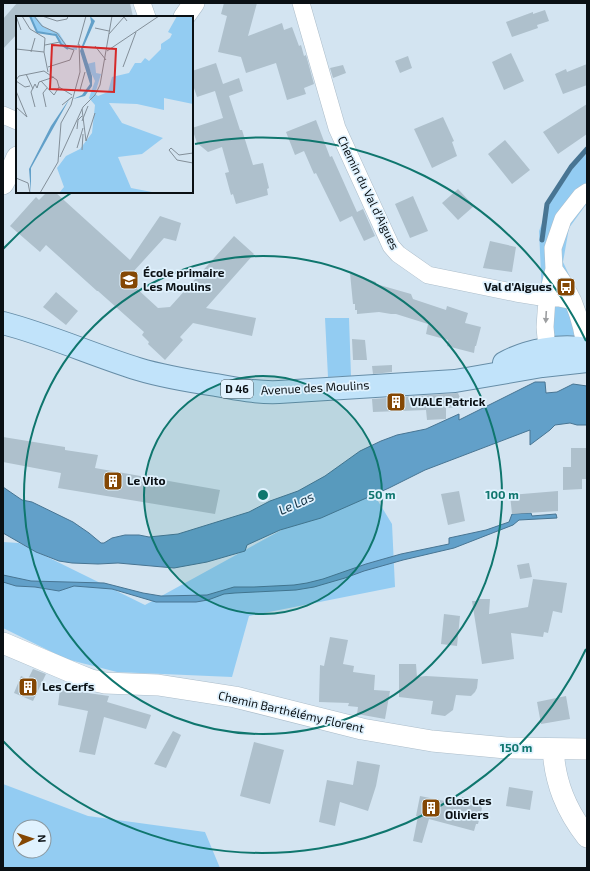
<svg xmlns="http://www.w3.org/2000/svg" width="590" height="871" viewBox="0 0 590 871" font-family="'Exo 2',sans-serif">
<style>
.green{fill:#93ccf2;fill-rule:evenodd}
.water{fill:#62a0c9;stroke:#487593}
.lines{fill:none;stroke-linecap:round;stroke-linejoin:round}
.stream{stroke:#487593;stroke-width:5}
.building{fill:#aec0cc}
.minor-casing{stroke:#acbdca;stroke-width:18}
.tertiary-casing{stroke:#acbdca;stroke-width:22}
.primary-casing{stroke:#668da7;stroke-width:24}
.minor{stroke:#fff;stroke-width:17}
.tertiary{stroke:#fff;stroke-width:21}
.primary{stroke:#c1e3fa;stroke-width:22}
.oneway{fill:#9d9fa1}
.ring{fill:none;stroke:#0f766e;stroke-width:2}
.labels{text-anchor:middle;stroke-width:3.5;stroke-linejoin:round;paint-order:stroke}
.shield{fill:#e0f2fe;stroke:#4a545a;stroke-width:1}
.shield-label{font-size:11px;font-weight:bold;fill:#0a1014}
.street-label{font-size:12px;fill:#0a1014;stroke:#e0f2fe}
.poi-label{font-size:12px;font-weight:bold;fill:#0a1014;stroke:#e0f2fe;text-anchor:start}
.water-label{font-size:13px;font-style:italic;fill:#133042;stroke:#e0f2fe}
.inset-river{fill:none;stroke:#62a0c9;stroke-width:2}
.inset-road{fill:none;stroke:#838f99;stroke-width:1}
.view{fill:#d62828;fill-opacity:0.15;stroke:#d62828;stroke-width:2}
.inset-edge{fill:none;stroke:#0a1014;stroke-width:2}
.centre{fill:#0f766e;stroke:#e0f2fe;stroke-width:2}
.ring-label{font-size:12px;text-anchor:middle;font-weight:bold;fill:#0f766e;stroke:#e0f2fe;stroke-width:3.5;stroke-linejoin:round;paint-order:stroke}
</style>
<rect width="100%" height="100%" fill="#d3e4f1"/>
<path class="green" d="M587,153V204L585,206L569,228L563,262L587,313V335L544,337L539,231L550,203L573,168Z
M325,318H349L351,376L328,377Z
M367,483L392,524L395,587L249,616L232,677L117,672L66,659L3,628V542L19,543L145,605Z
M3,784L88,816L205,832L220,868H3ZM20,827H44V851H20Z"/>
<path class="water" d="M535,382H545L546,393L557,392L573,384L587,386V425H577L570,423L555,425L550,430L530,445V430L425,470L389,488L321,518L280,530L247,545L245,551L207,562L174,568L118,563L98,564L72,563L59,561L36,552L3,533V487L22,500L32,502L73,522L89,533L101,543H104L112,538L125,535H139L149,537L178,534L249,512L270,501L298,491L325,476L360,451L381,441L397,435L426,429L459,414V420Z
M531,513L532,516L556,514L557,518L519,520L513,525L454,548L403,560L364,571L345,578L314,587L296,590L235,593L224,594L208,600L196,602H156L112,589L74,586L59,591L35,587L16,586L3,582V575L31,581L104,583L143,593L161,596L207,595L234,587H254L294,585L307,583L323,579L366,564L401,554L449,544V538L486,530L509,522L512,514Z"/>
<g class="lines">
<path class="stream" d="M542,240L547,204L571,167L587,149"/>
</g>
<path class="building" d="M17,3H130L133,17H17V34L3,49V19Z
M224,3H257L248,36L282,23L284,30L292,27L299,46L301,45L304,56L306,55L314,84L304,88L306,94L287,100L276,63L246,73L241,57L218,52L227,16L221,14Z
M545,10L549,21L537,25L538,28L512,37L506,22L533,12V14Z
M511,53L524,81L504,90L492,62Z
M408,56L412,68L400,73L395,61Z
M216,63L223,84L239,78L243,91L229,96L240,130H242L253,165L263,163L269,188L267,189L268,195L236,204L233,194L231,195L225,173L229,172L222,147L208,152L197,143L192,128L223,118L215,91L197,97L192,82V71Z
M587,64V85L563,94L555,74L566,69L567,72Z
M343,65L346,73L333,78L330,68Z
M587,104V134L558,154L543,132Z
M443,117L454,141L452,142L457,156L432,168L414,129Z
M316,120L330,157L332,156L357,212L363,209L375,236L364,241L352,216L340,222L316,173L314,174L304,151L295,155L286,132Z
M505,140L530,170L512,184L488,154Z
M458,189L474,206L458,220L442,203Z
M47,192H55L130,260L160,216L181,223L176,241L164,238L133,272L134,286L158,308L170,307L234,236L254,254L206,308L256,318L252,336L193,323L180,337L183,340L165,360L148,344L149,342L142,335L144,332L98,291H97L46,245L40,252L10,226L36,197L39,200Z
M413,196L428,231L410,238L395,204Z
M490,241L516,247L512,272L483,268Z
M350,273L376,282V284L411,294L413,299L446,310L447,306L468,313L465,323L481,327L476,346H475L474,353L447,346L448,340L426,334L428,324L396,314H391L379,312L357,314V310H355V304H353Z
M56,292L78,311L66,325L43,307Z
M352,339L365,340L367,360H353Z
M392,365V372L373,374L372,366Z
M458,393L464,407L446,408V419L427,420L426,410L373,412L372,399Z
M3,437L65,447V450L98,455L95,468L220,490L215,514L58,488L61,473L3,462Z
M571,448H587V479H582V489L563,490V467H571Z
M459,491L465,521L448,525L441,494Z
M558,491V511L512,514L510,495Z
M529,563L532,577L520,579L517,565Z
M533,579L567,583L562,613L553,611L548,633L544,632L543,637L511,633L514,659L482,664L472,601H477V599H490L489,614L528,607Z
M444,614L460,616L457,646L441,644Z
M330,637L348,640L343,664L354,666L353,672L375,675L374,690L390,691L385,719L357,714L358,707L348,706L349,703L319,702L320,665L324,666Z
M399,664H416L417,677L426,676L478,679L477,688L475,692L471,696L456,695L453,710L445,716L431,714L433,701L399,697Z
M33,669L46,674L33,701L14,693L21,676L28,679Z
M60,689L109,696L107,702L151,715L146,729L104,717L95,755L79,752L88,711L58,705Z
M566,696L570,719L541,724L537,702Z
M173,731L181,735L166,768L154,764Z
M254,742L284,750L270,804L240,796Z
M357,761L380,765L376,786L368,811L340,802L335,826L319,822L327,780L353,785Z
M509,787L533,791L530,810L506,806Z
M420,796L460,804L462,797L482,801L481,807L482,808L478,824H476L474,831L429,819L422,843L413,841L418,816H416Z"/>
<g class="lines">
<g class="minor-casing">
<path id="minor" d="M142,3L147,17
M301,3L337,128L374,209L391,246L398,254L428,275L516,293L547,298L554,269L553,248L563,219L581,196L587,192
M3,115L17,121
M554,269L563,282L573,301
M553,358L547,349L545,327L547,298H559L573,301C577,311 589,344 581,353C580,354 577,356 576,356"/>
</g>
<g class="tertiary-casing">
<path id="tertiary" d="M184,17L194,3
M3,184L13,166L17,157
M3,643L76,674L91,680L105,683L158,685L235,697L362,729L432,741L506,748L587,749
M553,749C555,783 566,810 587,837"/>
</g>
<g class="primary-casing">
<path id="primary" d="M3,323C49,335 93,355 138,369C164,377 190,381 216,385C237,389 258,393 279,392L455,381L542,366L587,361
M504,363C527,350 561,344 587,349"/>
</g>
<use href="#minor" class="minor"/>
<use href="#tertiary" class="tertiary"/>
<use href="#primary" class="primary"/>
</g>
<defs><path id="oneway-solid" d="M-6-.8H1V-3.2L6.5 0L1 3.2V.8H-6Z"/></defs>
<use class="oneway" href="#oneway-solid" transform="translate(546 317) rotate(93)"/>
<circle cx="263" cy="495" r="119" fill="#0f766e" fill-opacity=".12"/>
<g class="ring">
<circle cx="263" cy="495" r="119"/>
<circle cx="263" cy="495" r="239"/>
<path d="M586 649A358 358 0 0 1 3 741M3 249A358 358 0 0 1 71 193M195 144A358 358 0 0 1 586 341"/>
</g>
<defs>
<g id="school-square" transform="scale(1)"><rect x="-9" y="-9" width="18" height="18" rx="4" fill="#844704" stroke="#e0f2fe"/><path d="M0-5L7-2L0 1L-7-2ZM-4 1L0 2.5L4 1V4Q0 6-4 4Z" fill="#fff"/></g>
<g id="bus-square" transform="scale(1)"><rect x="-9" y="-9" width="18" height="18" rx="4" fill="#844704" stroke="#e0f2fe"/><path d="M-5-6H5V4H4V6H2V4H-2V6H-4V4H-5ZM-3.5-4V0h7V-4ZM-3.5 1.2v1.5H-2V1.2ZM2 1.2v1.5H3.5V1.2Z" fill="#fff"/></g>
<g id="building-square" transform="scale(1)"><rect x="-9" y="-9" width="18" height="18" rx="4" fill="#844704" stroke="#e0f2fe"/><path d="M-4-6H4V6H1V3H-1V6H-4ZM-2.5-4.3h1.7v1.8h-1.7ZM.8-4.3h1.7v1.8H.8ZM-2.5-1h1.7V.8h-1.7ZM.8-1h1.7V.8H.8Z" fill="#fff"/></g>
</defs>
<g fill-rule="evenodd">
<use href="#school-square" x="129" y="280"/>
<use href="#bus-square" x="566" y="287"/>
<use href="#building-square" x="396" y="402"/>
<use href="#building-square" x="113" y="481"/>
<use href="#building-square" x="28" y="687"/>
<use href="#building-square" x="431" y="808"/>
</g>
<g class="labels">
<rect class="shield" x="221" y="380" width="32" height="18" rx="3"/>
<g class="shield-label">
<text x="237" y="393">D 46</text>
</g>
<g class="street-label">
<text transform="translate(368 193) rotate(64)" y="4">Chemin du Val d'Aigues</text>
<text transform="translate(315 388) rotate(-3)" y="4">Avenue des Moulins</text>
<text transform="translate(291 712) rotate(13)" y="4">Chemin Barthélémy Florent</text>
</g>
<g class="poi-label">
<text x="143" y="277">École primaire<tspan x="143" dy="14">Les Moulins</tspan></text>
<text x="552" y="291" text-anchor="end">Val d'Aigues</text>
<text x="410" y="406">VIALE Patrick</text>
<text x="127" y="485">Le Vito</text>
<text x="42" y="691">Les Cerfs</text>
<text x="445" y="805">Clos Les<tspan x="445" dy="14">Oliviers</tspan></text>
</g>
<g class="water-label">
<text transform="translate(296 503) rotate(-25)" y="5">Le Las</text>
</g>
</g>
<g transform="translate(16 16)">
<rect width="177" height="177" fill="#d3e4f1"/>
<path d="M14,0H19L28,11L43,17L51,30L55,32L61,30V34L51,33L37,17L21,16ZM161,0H177V88L148,82V94L121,88L93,87L106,107L147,122L126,138L102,141L115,172L141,177H43L48,171L41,152L50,140L64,133L76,117L79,89L73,82L79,65L71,48L79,46L80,57L85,58L79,78L82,80L92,76L96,61L113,57L119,47H125L129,42L133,45L145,33V28L154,22L156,18L152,16Z" fill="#93ccf2"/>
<path d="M74,0L79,5L67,32L76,60V70L69,80L57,83L66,79L74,68L64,35L75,6ZM54,82L15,152V177L13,153L35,110Z" fill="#62a0c9"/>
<path class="inset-river" d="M14,0L21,16L40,19L45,28L52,33"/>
<path class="inset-road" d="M0,0L5,14M6,0L14,13L29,22L28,36M18,0L26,10L41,17L52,32L58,34L54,44L32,51M26,0L41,5L51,3L52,0M79,12L93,15M93,18L108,1L111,5M29,29L44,26M62,29L70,0M79,30L90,44M0,33L28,36L32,56M91,35L143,0M15,36L19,22M107,51L120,16M10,58L17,73M0,64L3,60L28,55L41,64L43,71L56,79M0,65L9,71L14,70M25,65L38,79L43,71M64,74L69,56M0,75L11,101M46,89L56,81M0,91L11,101M19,91L15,76L19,68L21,72L23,66L38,61M30,91L27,77L31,72M66,93L70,125L79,97M66,105L72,90M61,113L62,104L66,100M61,132L67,112M66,134L67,118M177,137L163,139L155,132L153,134L161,144L177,147M44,141L67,91L79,79L84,69L96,0M0,162L12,167L14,177M24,177L42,146L45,107L55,89L64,56L63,28"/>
<path class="view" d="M36,29L100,33L98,76L34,73Z"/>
<rect width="177" height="177" class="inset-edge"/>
</g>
<circle cx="263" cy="495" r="6" class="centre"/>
<g class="ring-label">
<text x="382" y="499">50 m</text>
<text x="502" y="499">100 m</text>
<text x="516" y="752">150 m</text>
</g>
<rect width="590" height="871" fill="none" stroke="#0a1014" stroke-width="8"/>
<g transform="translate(32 839) rotate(87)"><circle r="19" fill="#e0f2fe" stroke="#8a98a0"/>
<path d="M0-3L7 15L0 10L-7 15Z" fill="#844704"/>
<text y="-6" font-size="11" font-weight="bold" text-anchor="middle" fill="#0a1014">N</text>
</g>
</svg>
